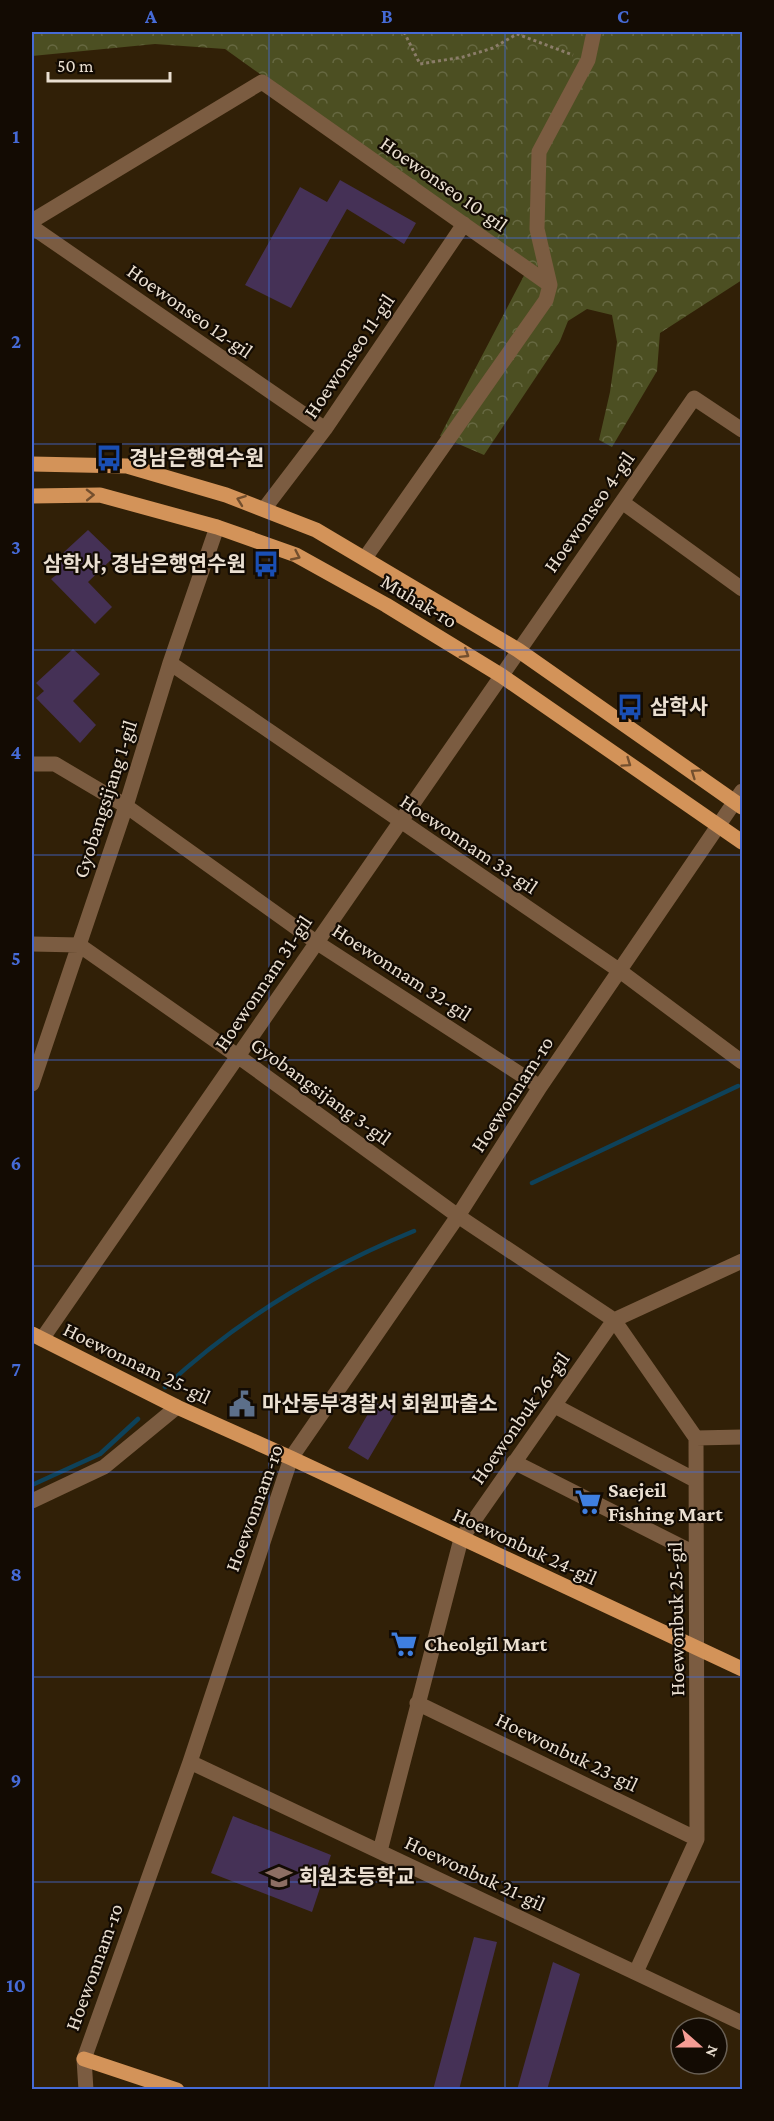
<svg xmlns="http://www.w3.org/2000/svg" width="774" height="2121" viewBox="0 0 774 2121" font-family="'Crimson Pro','Noto Sans KR',serif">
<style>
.forest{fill:url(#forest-crowns)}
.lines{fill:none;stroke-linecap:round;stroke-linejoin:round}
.stream{stroke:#0e425a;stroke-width:4.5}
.building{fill:#453156}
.path{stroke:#8b7d69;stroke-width:3;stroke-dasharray:3 3;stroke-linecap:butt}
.minor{stroke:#7b5c41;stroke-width:15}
.major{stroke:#d39359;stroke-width:15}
.oneway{stroke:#734f2e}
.grid{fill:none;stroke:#466bd7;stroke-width:1.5;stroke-opacity:0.55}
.labels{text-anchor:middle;stroke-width:4.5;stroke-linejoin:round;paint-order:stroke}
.street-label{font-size:21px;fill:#eadfd1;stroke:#130b03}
.poi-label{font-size:21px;font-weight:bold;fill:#eadfd1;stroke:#130b03;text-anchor:start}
.neatline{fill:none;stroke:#466bd7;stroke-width:2}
.grid-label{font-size:20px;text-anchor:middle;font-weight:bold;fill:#466bd7}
</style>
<defs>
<pattern id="forest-crowns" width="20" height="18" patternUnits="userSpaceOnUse" patternTransform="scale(1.5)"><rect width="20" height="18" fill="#4c4f22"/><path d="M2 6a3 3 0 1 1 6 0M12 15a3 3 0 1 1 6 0" fill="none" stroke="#666841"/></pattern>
</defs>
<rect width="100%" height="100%" fill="#312007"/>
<path class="forest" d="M32,32H742V280L660,333L657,371L612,447L599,440L610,392L617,342L612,315L587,309L568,321L560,341L484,455L440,436L529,266L225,49L155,44L32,56Z"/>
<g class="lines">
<path class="stream" d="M532,1183L738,1086
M165,1387C237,1320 324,1268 414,1231
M32,1485L100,1454L138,1419"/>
</g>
<path class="building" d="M340,180L416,223L404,244L347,209L291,308L245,285L300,187L327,202Z
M88,530L115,556L88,582L112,607L95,624L51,579L59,573L51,564Z
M73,649L100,674L73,701L96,725L80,743L36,698L44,691L36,683Z
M375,1402L395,1414L368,1460L348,1448Z
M233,1816L331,1855L312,1912L211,1873Z
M474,1937L497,1942L459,2090H433Z
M553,1962L580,1974L547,2090H517Z"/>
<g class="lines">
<path class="path" d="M404,32L420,64L463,57L493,48L517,34L573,55"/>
<path class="minor" d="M32,221L262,82L550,285
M32,227L325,429
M622,502L742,589
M264,509L325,429L464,224
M365,558L546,300L550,285L537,229L539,152L588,60L594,32
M170,663L620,971L742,1062
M32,764H55L126,806L316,942L540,1087
M32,944L79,945L239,1057L458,1216L614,1320L696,1438L697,1839L636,1972
M32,1084L126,806L170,663L217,527
M42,1339C261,1026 475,711 694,398L742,430
M555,1406L695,1480
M696,1438L742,1437
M514,1462L696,1554
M32,1501L104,1467L177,1407
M417,1703L697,1839
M190,1762L742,2023
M380,1851L461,1539L614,1320L742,1261
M86,2090L84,2059L190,1762L291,1458L458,1216L540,1087L742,791"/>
<path class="major" d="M32,464L127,466L226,495L316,530L518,650L742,807
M32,496L100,495L217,527L296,555L386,605L502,676L742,842
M32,1334L177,1407L291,1458L742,1669
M84,2059L177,2090"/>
</g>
<defs><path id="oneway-chevron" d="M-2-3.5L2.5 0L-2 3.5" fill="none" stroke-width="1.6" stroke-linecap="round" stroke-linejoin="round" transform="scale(1.5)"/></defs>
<g class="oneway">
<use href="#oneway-chevron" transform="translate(90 495) rotate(-1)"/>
<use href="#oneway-chevron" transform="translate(241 500) rotate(-160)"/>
<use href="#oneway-chevron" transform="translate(296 556) rotate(25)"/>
<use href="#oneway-chevron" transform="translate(465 654) rotate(32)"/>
<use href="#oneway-chevron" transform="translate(627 763) rotate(35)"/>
<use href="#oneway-chevron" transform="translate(695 773) rotate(-145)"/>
</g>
<path class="grid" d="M269,32V2090M505,32V2090M32,238H742M32,444H742M32,650H742M32,855H742M32,1060H742M32,1266H742M32,1472H742M32,1677H742M32,1882H742"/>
<defs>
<g id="bus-bare" transform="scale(2.07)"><path d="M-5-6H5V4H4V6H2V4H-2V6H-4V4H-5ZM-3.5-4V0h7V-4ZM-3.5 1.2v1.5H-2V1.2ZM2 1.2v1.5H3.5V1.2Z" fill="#1a4fb4" stroke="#130b03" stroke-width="2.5" paint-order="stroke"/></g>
<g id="civic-bare" transform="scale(2.07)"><path d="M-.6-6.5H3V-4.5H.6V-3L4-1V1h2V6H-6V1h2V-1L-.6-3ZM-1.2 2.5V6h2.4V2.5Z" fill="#5c6f8a" stroke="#130b03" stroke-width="2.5" paint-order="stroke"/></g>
<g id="supermarket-bare" transform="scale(2.07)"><path d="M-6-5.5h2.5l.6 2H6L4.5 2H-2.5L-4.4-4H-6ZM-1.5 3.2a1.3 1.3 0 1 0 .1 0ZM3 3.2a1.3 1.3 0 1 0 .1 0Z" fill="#3f7fe0" stroke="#130b03" stroke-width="2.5" paint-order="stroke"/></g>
<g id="school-bare" transform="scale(2.07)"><path d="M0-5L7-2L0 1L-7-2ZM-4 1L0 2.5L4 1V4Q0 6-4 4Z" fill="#8d6e63" stroke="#130b03" stroke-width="2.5" paint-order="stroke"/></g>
</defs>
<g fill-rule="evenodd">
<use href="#bus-bare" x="109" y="458"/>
<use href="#bus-bare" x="266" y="564"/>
<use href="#bus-bare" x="630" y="707"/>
<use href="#civic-bare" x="242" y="1404"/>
<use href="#supermarket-bare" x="588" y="1502"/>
<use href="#supermarket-bare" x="404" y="1644"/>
<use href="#school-bare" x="279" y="1877"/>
</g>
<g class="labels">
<g class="street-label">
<text transform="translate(444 184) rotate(35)" y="7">Hoewonseo 10-gil</text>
<text transform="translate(190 311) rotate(35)" y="7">Hoewonseo 12-gil</text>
<text transform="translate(349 356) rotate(-56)" y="7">Hoewonseo 11-gil</text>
<text transform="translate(589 512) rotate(-55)" y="7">Hoewonseo 4-gil</text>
<text transform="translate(419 601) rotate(31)" y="7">Muhak-ro</text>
<text transform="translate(105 799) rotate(-72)" y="7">Gyobangsijang 1-gil</text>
<text transform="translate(469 844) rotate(34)" y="7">Hoewonnam 33-gil</text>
<text transform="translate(402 972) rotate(33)" y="7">Hoewonnam 32-gil</text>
<text transform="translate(263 983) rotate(-56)" y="7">Hoewonnam 31-gil</text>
<text transform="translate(321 1091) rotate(36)" y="7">Gyobangsijang 3-gil</text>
<text transform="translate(512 1094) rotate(-57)" y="7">Hoewonnam-ro</text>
<text transform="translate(137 1363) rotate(26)" y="7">Hoewonnam 25-gil</text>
<text transform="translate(520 1418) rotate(-55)" y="7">Hoewonbuk 26-gil</text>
<text transform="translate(254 1508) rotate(-70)" y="7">Hoewonnam-ro</text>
<text transform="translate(525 1546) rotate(25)" y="7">Hoewonbuk 24-gil</text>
<text transform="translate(676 1619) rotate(-91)" y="7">Hoewonbuk 25-gil</text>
<text transform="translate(567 1752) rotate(26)" y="7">Hoewonbuk 23-gil</text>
<text transform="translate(475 1873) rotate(25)" y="7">Hoewonbuk 21-gil</text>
<text transform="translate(94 1967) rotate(-70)" y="7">Hoewonnam-ro</text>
</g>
<g class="poi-label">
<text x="129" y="465">경남은행연수원</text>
<text x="246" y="571" text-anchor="end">삼학사, 경남은행연수원</text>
<text x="650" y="714">삼학사</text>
<text x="262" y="1411">마산동부경찰서 회원파출소</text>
<text x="608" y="1497">Saejeil<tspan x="608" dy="24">Fishing Mart</tspan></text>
<text x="424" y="1651">Cheolgil Mart</text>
<text x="299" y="1884">회원초등학교</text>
</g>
</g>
<rect width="774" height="2121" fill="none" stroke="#130b03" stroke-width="66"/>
<g transform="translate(699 2046) rotate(111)"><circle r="28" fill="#130b03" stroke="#696055" stroke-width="1.5"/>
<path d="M0-4.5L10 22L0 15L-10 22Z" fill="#f59c94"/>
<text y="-9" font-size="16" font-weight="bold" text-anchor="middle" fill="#eadfd1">N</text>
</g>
<path d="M48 72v9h122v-9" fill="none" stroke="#eadfd1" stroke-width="3"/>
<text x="57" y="72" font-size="18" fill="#eadfd1" stroke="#130b03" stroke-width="4.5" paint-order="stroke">50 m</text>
<rect x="33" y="33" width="708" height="2055" class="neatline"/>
<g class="grid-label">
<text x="151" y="23">A</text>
<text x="387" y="23">B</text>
<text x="623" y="23">C</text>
<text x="16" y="143">1</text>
<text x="16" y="348">2</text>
<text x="16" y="554">3</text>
<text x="16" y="759">4</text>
<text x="16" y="965">5</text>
<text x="16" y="1170">6</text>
<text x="16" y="1376">7</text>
<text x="16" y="1581">8</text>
<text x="16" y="1787">9</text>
<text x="16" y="1992">10</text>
</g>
</svg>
